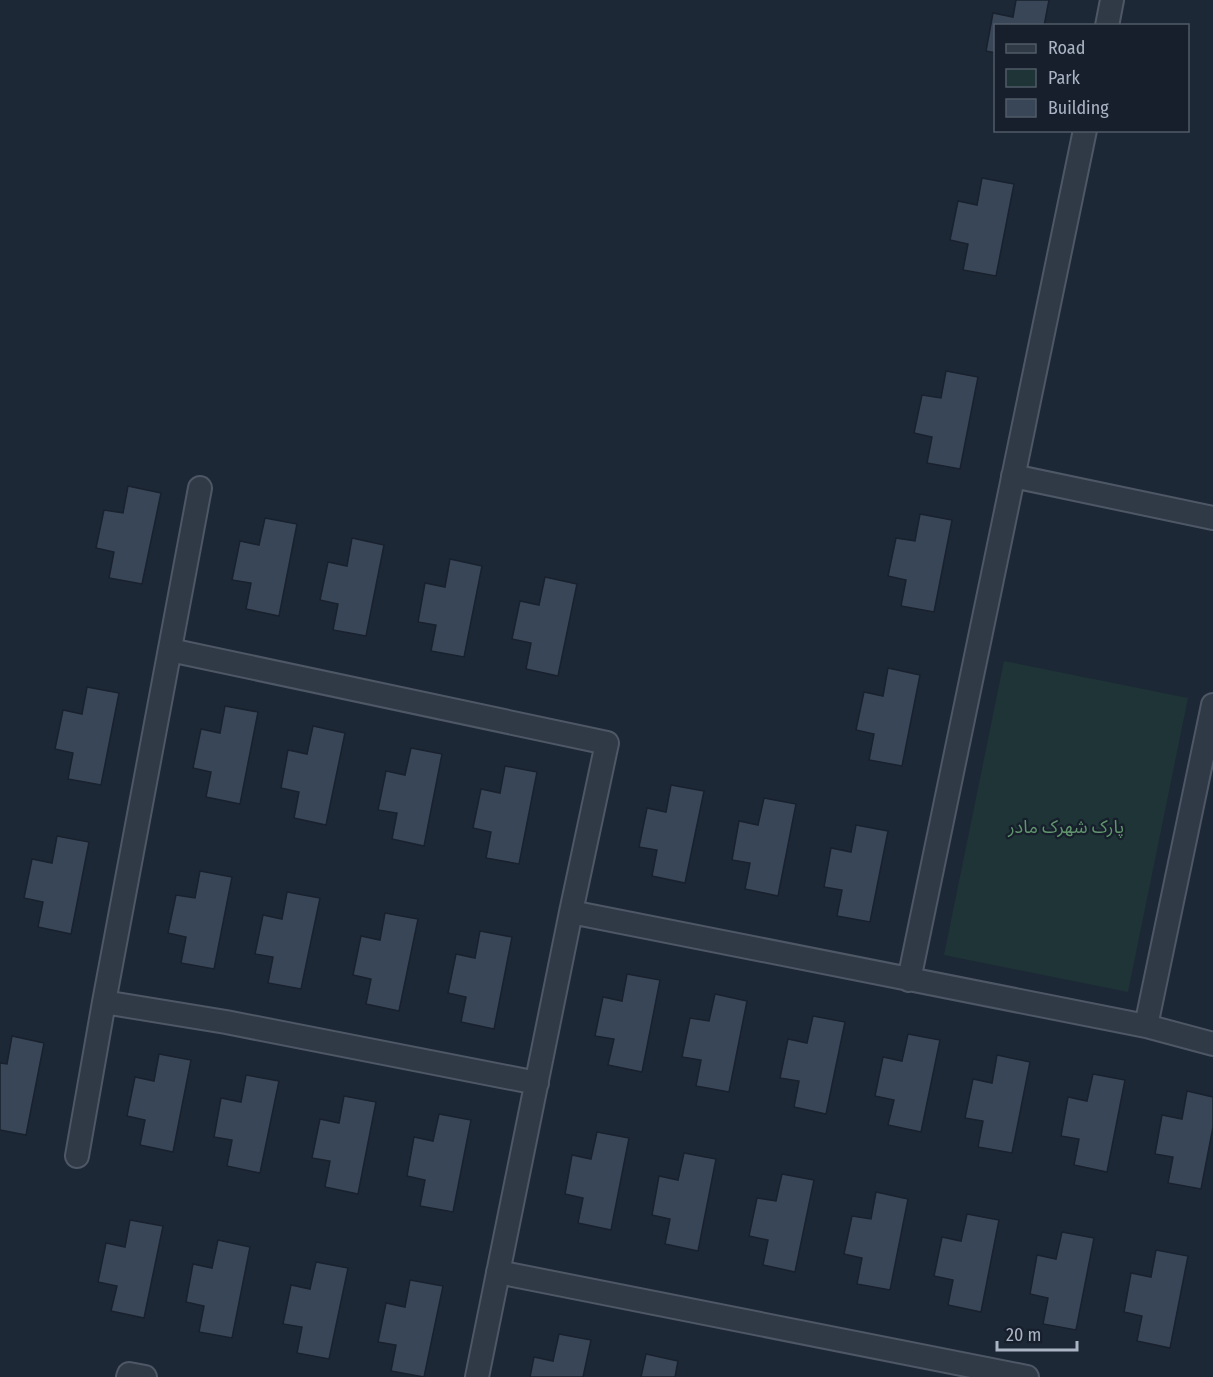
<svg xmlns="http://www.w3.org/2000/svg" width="1213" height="1377" viewBox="0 0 1213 1377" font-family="'Fira Sans Condensed','Noto Sans Arabic',sans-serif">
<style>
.green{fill:#1f3437}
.building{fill:#394657;stroke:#18212d;stroke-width:1.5}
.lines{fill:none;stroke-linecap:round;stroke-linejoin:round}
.minor-casing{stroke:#4e5765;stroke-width:26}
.minor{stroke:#303a47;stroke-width:22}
.labels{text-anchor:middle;stroke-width:4.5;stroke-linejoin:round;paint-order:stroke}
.park-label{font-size:18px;fill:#61956d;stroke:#161f2b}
</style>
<rect width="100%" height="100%" fill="#1d2836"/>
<path class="green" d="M1004,661L1188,698L1128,992L944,955Z"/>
<path class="building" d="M1016,0H1049L1044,26H996V53L986,51L993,13L1013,17Z
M982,178L1014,184L996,276L963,270L968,244L950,240L958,201L977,205Z
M946,371L978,377L960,469L927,463L932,437L914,433L922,395L941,398Z
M128,486L161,493L142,584L109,578L114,552L96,548L104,510L123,513Z
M920,514L952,520L934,612L901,606L906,580L888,576L896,538L915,541Z
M265,518L297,524L279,616L246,609L251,583L232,580L240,541L259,545Z
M352,538L384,545L366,636L333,630L338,604L320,600L328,562L347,566Z
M450,559L482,566L464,657L431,651L436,625L418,622L425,583L445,587Z
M545,577L577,584L558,676L526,669L531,643L512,639L520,601L539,605Z
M888,668L920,675L902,766L869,760L874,734L856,730L864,692L883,696Z
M87,687L119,693L101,785L68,779L73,753L55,749L63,710L82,714Z
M225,706L258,712L240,804L206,797L211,772L193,768L201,729L220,733Z
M313,726L345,733L326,825L294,818L299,792L281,788L288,750L307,754Z
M411,748L442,754L424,846L392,839L397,813L378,810L386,771L405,775Z
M505,766L537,772L519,864L486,858L491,832L473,828L481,789L500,793Z
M671,785L704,791L685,883L652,876L657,850L639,847L647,808L666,812Z
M764,798L796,804L778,896L745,889L750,863L732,860L739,821L758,825Z
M856,825L888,831L870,922L837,916L842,890L824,887L831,848L851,852Z
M57,836L89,842L71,934L38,927L43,902L24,898L32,859L52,863Z
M200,871L232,877L214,969L181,963L186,937L168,933L176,895L195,898Z
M287,892L320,898L301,989L268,983L273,957L255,954L263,915L282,919Z
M385,913L418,919L399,1011L366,1004L371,979L353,975L361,936L380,940Z
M480,931L512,937L494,1029L461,1022L466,997L448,993L456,954L475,958Z
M627,974L660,980L642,1072L608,1065L614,1039L595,1036L603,997L622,1001Z
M715,994L747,1001L729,1092L696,1086L701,1060L682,1057L690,1018L709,1021Z
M813,1016L845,1022L826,1114L794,1107L799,1081L780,1078L788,1039L807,1043Z
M908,1034L940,1040L921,1132L888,1125L894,1100L875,1096L883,1057L902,1061Z
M12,1036L44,1043L26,1135L0,1130V1063L7,1064Z
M159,1054L191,1060L173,1152L140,1145L145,1120L127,1116L135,1077L154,1081Z
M997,1055L1030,1062L1012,1153L978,1147L983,1121L965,1118L973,1079L992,1083Z
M1093,1074L1125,1080L1107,1172L1074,1165L1079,1139L1061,1136L1068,1097L1087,1101Z
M246,1075L279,1081L260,1173L227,1166L232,1140L214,1137L221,1098L241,1102Z
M1187,1091L1213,1097V1127L1201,1189L1168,1183L1173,1157L1155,1154L1162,1115L1182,1119Z
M344,1096L376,1102L358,1194L325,1187L330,1161L312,1158L320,1119L339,1123Z
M439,1114L471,1120L453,1212L420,1206L425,1180L407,1176L414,1137L433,1141Z
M597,1132L629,1138L611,1230L578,1223L583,1198L565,1194L572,1155L591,1159Z
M684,1153L716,1159L698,1251L665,1244L670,1219L652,1215L659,1176L678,1180Z
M782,1174L814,1180L795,1272L763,1265L768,1240L749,1236L757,1198L776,1201Z
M876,1192L908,1199L890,1290L857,1284L862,1258L844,1254L852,1216L871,1219Z
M967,1214L999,1220L981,1312L948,1305L953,1280L934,1276L942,1237L961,1241Z
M130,1220L163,1226L144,1318L111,1311L117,1286L98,1282L106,1243L125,1247Z
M1062,1232L1094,1238L1076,1330L1043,1324L1048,1298L1030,1294L1037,1255L1056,1259Z
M218,1240L250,1247L232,1338L199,1332L204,1306L186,1302L193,1264L212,1268Z
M1156,1250L1188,1256L1170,1348L1137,1341L1142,1316L1124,1312L1131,1273L1151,1277Z
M316,1262L348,1268L329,1359L297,1353L302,1327L283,1324L291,1285L310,1289Z
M410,1280L443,1286L424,1377L391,1371L396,1345L378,1342L386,1303L405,1307Z
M559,1334L591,1340L583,1377H530L534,1357L553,1361Z
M646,1354L678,1361L675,1377H641Z"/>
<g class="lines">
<g class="minor-casing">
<path id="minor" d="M1107,26L1112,0
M1013,476L1213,518
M170,650L607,743L571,912
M909,980L1085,130
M104,1002L226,1022L537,1083
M1146,1026L1213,705
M77,1156L104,1002L200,488
M498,1272L1027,1377
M128,1377L129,1374L145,1377
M477,1377L571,912L1146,1026L1213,1044"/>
</g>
<use href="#minor" class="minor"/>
</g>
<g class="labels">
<g class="park-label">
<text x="1066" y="833">پارک شهرک مادر</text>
</g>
</g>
<rect x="994" y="24" width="195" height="108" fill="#161f2b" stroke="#515b68" stroke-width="1.5"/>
<rect x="1006" y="44" width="30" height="9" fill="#303a47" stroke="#515b68" stroke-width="1.5"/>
<text x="1048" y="54" font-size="18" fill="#aab4c4">Road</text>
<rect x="1006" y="69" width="30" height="18" fill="#1f3437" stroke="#515b68" stroke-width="1.5"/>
<text x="1048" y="84" font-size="18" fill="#aab4c4">Park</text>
<rect x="1006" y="99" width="30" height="18" fill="#394657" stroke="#515b68" stroke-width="1.5"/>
<text x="1048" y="114" font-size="18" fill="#aab4c4">Building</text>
<path d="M997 1341v9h80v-9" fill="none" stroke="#aab4c4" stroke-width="3"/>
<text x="1006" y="1341" font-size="18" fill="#aab4c4" stroke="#161f2b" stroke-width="4.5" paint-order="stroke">20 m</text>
</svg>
